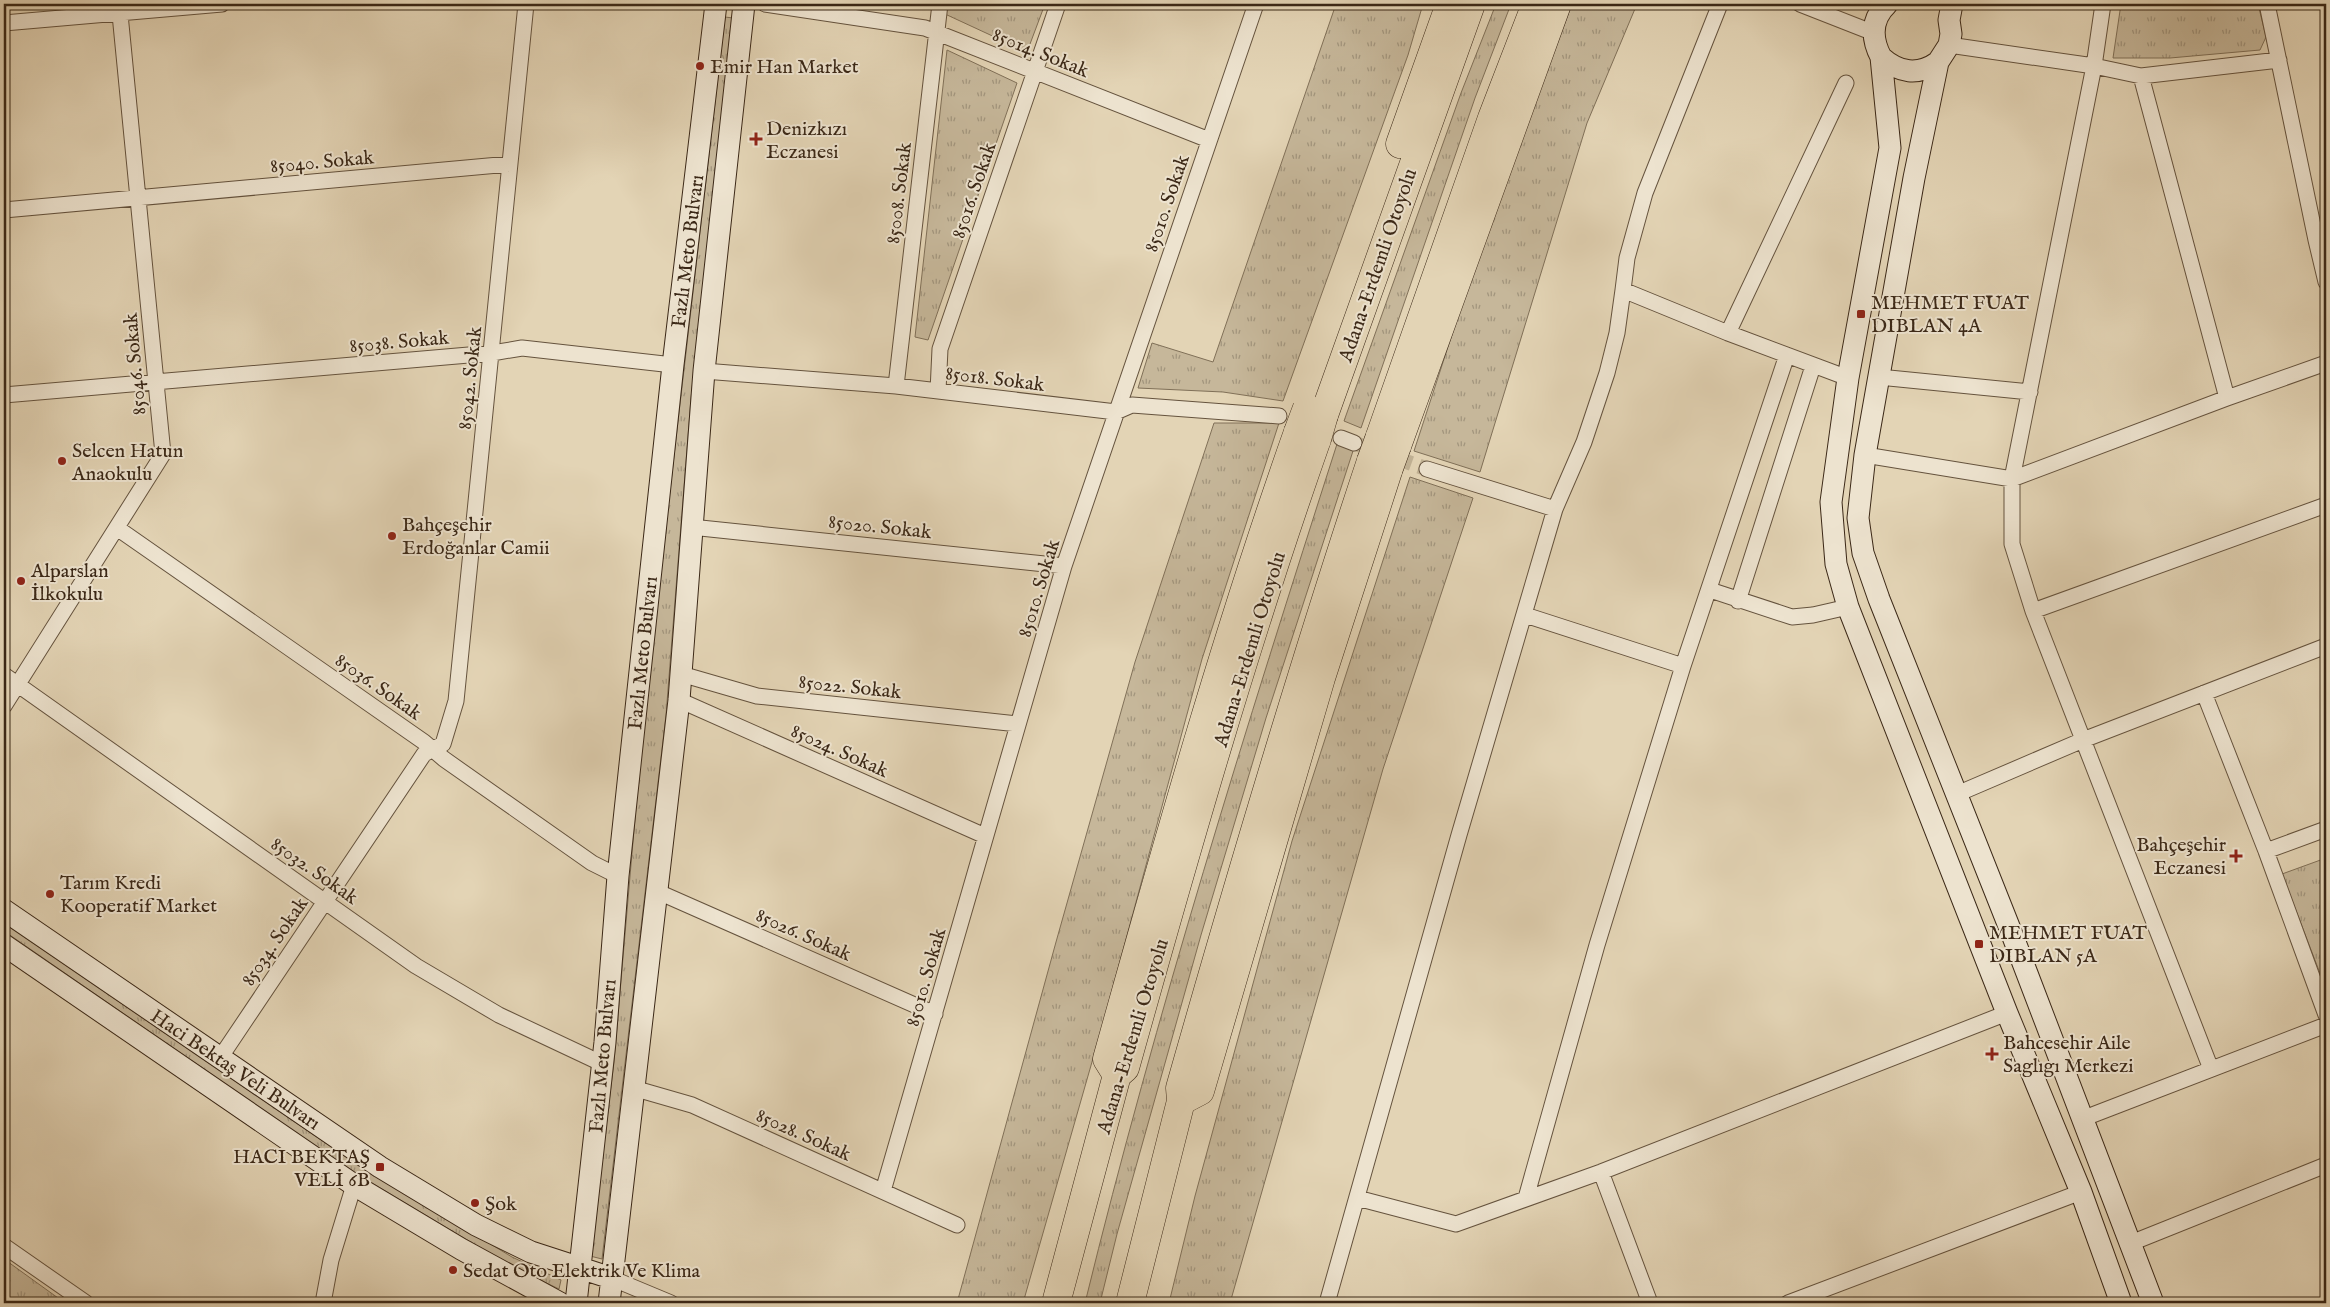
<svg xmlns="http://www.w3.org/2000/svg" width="2330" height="1307" viewBox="0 0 2330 1307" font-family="'IM FELL English',serif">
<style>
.grass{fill:url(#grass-tufts);stroke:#807058}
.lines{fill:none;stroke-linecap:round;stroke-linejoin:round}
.minor-tunnel{stroke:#c1b295;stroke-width:15;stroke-dasharray:15 8;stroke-linecap:butt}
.minor-casing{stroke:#65533e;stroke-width:17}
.secondary-casing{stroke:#3b2817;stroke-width:23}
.motorway-casing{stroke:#3b2817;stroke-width:29}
.minor{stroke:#ede3cf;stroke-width:15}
.secondary{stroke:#ede3cf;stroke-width:21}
.motorway{stroke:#e3d4b5;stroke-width:28}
.motorway-bridge-casing{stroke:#3b2817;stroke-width:29;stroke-linecap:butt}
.motorway-bridge{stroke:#e3d4b5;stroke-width:28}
.poi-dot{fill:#8f2418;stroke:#ede3cf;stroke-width:2}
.labels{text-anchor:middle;stroke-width:4;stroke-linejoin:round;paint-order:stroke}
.street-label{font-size:20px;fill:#3b2817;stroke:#ede3cf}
.poi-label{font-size:20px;fill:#3b2817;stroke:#ede3cf;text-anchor:start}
</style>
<defs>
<pattern id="grass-tufts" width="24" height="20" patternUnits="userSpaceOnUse" patternTransform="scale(1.25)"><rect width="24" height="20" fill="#c6b79a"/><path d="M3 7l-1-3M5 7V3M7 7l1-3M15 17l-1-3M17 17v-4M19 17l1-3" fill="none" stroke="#a2957d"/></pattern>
</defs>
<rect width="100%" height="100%" fill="#e3d4b5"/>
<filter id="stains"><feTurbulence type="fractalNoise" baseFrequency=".004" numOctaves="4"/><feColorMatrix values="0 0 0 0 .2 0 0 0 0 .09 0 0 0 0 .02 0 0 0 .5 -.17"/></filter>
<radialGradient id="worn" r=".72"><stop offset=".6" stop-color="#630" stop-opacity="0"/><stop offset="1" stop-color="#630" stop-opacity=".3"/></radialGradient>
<path class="grass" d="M947,4H1045L1027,52L945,14Z
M1336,4H1423L1408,55L1283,401L1223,392L1138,388L1152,343L1213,362Z
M1496,4H1511L1475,98L1361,428L1344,421L1461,93Z
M1572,4H1637L1587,123L1480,472L1414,451L1478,255Z
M2121,4H2258L2266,37L2260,50L2170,58H2113Z
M725,17L733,18L691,398L666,715L602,1259L590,1256L614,1062L644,714Z
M947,50L1017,83L928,340L915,337Z
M1214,423H1279L1202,659L1104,1020L1023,1303H957L1056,942L1135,662Z
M1337,444L1353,451L1266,718L1201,935L1117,1234L1100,1303H1085C1156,1013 1246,728 1337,444Z
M1410,477L1473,498L1383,769L1230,1303H1169L1195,1196L1292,841Z
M2326,858V989L2282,874Z
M4,923L352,1161L512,1257L561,1280L559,1289L509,1265L347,1168L4,931Z
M4,1259L65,1303H4Z"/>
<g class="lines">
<path class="minor-tunnel" d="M1354,443L1427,469"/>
<g class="minor-casing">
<path id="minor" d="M765,4L925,28L1209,140
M1800,4L1874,33
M2103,4L2094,66L2012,479V544L2033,611L2211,1069
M2267,4L2316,240L2326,282
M4,23L222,4
M1949,45L2094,66L2141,76L2279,60
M2141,76L2227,398
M4,210L510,164
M1623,290L1627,258L1645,193L1720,4
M1728,333L1846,83
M704,371L896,386L1116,412L1132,405L1279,416
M1879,377L2030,392
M896,386L940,4
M938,391L940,349L1058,4
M4,395L492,353L522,348L673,365
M1341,438L1354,443
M1865,455L2012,479L2227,398L2326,363
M1427,469L1555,509
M691,527L1064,566
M117,528L424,742L444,759L592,863L618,876
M1710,590L1792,617L1813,615L1848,607
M1738,601L1813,366
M2033,611L2326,505
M1525,615L1683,666
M681,674L757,696L1018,724
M4,675L416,966L499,1015L603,1064
M2204,693L2266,851L2326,1015
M679,700L985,836
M4,706L163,454L119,4
M1957,794L2083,740L2326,646
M2266,851L2326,829
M656,891L935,1014
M220,1058L424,754L443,744L456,701L526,4
M633,1088L692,1105L957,1225
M2082,1119L2326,1025
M1601,1172L1650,1303
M883,1191L1064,566L1256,4
M1357,1198L1456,1224L1601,1172L2007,1013
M1526,1198L1597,945L1683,666L1787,355
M2131,1243L2326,1165
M4,1246L86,1303
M611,1278L671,1303
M323,1303L331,1260L354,1185
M1327,1303L1459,835L1555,509L1584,442L1607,373L1617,333L1623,290L1728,333L1848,378
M1788,1303L2081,1192"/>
</g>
<g class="secondary-casing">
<path id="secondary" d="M1887,4C1871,19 1871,38 1881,57L1890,148L1848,378L1831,502L1836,564L1848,607L2007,1013L2081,1192L2121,1303
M1952,4L1949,20L1951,34L1949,45L1938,62L1914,178L1865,455L1858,518L1863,553L1879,599L2010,929L2153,1303
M1881,57C1899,73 1918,76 1938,62
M4,910L380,1167L476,1225L531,1252L611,1278
M4,945L354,1185L461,1249L560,1303
M576,1303L605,1042L618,876L673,365L716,4
M609,1303L679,700L704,371L744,4"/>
</g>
<g class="motorway-casing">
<path id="motorway" d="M1400,144L1450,4
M1324,415L1471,4
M1379,439L1492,118L1536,4
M1397,446L1557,4
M1117,1075L1107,1059C1166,848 1225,638 1298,432
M1181,1101L1200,1091L1321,678L1389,468
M1056,1303L1117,1075L1125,1068C1184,857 1244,646 1317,439
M1130,1303L1181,1101L1180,1088C1240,877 1302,668 1371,461"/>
</g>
<use href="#minor" class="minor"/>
<use href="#secondary" class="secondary"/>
<use href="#motorway" class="motorway"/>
<g class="motorway-bridge-casing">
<path id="motorway-bridge" d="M1298,432L1307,408
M1317,439L1324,415
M1371,461L1379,439
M1389,468L1397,446"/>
</g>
<use href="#motorway-bridge" class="motorway-bridge"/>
</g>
<g class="poi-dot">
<circle cx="700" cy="66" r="5"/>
<path d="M753.5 131.5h5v5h5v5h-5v5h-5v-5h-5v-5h5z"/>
<rect x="1856" y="309" width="10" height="10" rx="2.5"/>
<circle cx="62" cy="461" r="5"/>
<circle cx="392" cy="536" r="5"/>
<circle cx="21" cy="581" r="5"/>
<path d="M2233.5 848.5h5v5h5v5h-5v5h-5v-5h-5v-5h5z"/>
<circle cx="50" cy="894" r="5"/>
<rect x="1974" y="939" width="10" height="10" rx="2.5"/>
<path d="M1989.5 1046.5h5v5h5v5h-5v5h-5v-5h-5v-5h5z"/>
<rect x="375" y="1162" width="10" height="10" rx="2.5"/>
<circle cx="475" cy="1203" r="5"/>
<circle cx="453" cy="1270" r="5"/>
</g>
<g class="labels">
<g class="street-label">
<text transform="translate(1041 52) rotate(22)" y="7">85014. Sokak</text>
<text transform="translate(322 161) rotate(-5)" y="7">85040. Sokak</text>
<text transform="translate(973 190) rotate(-71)" y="7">85016. Sokak</text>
<text transform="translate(898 193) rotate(-83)" y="7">85008. Sokak</text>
<text transform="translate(1166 203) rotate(-71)" y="7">85010. Sokak</text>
<text transform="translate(687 251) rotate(-83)" y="7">Fazlı Meto Bulvarı</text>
<text transform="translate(1377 265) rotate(-71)" y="7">Adana-Erdemli Otoyolu</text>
<text transform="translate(399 341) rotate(-5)" y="7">85038. Sokak</text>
<text transform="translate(134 364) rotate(-95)" y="7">85046. Sokak</text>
<text transform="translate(469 378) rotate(-84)" y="7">85042. Sokak</text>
<text transform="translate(995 378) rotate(7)" y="7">85018. Sokak</text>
<text transform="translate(880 526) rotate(6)" y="7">85020. Sokak</text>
<text transform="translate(1038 588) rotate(-73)" y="7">85010. Sokak</text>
<text transform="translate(1249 649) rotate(-73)" y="7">Adana-Erdemli Otoyolu</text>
<text transform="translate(642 653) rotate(-84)" y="7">Fazlı Meto Bulvarı</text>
<text transform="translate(379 686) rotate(35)" y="7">85036. Sokak</text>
<text transform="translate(850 686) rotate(6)" y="7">85022. Sokak</text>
<text transform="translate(840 750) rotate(24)" y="7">85024. Sokak</text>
<text transform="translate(315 870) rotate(35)" y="7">85032. Sokak</text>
<text transform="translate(804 934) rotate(24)" y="7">85026. Sokak</text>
<text transform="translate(274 941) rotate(-56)" y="7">85034. Sokak</text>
<text transform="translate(925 977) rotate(-74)" y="7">85010. Sokak</text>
<text transform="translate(1132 1036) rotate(-73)" y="7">Adana-Erdemli Otoyolu</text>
<text transform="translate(602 1056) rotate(-85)" y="7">Fazlı Meto Bulvarı</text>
<text transform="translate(236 1069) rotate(34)" y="7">Haci Bektaş Veli Bulvarı</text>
<text transform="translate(804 1134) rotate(24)" y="7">85028. Sokak</text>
</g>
<g class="poi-label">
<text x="710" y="73">Emir Han Market</text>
<text x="766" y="135">Denizkızı<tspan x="766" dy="23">Eczanesi</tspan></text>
<text x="1871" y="309">MEHMET FUAT<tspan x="1871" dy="23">DIBLAN 4A</tspan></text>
<text x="72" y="457">Selcen Hatun<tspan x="72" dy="23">Anaokulu</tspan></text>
<text x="402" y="531">Bahçeşehir<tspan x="402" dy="23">Erdoğanlar Camii</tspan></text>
<text x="31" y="577">Alparslan<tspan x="31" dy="23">İlkokulu</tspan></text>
<text x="2226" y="851" text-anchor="end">Bahçeşehir<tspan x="2226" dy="23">Eczanesi</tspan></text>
<text x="60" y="889">Tarım Kredi<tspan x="60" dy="23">Kooperatif Market</tspan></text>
<text x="1989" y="939">MEHMET FUAT<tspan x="1989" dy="23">DIBLAN 5A</tspan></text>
<text x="2003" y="1049">Bahcesehir Aile<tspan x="2003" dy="23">Saglıgı Merkezi</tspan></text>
<text x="370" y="1163" text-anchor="end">HACI BEKTAŞ<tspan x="370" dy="23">VELİ 6B</tspan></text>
<text x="485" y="1210">Şok</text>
<text x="463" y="1277">Sedat Oto Elektrik Ve Klima</text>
</g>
</g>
<rect width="2330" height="1307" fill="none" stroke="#e3d4b5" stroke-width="20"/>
<rect x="5" y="5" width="2320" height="1297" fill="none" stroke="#3b2817" stroke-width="2.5"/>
<rect x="10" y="10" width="2310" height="1287" fill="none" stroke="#3b2817"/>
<rect width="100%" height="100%" filter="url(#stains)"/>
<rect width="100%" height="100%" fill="url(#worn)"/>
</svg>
